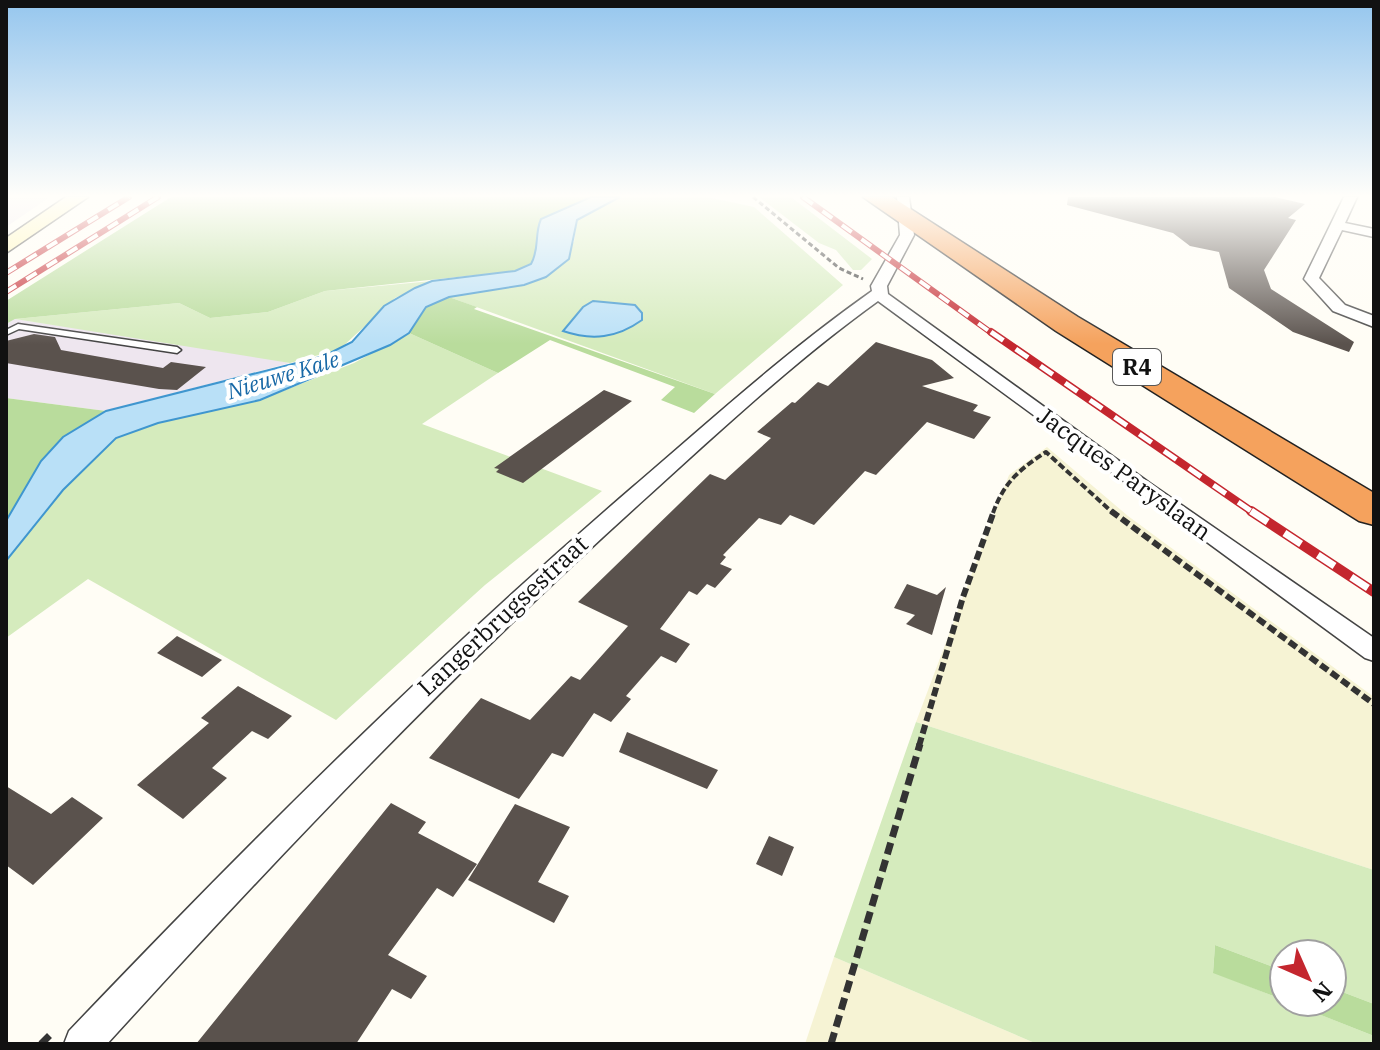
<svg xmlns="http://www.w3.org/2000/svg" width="1380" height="1050" viewBox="0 0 1380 1050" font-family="'IBM Plex Serif',serif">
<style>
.industrial{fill:#eee6ef}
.farmland{fill:#f6f3d4}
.green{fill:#d5ebbd}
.forest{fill:#b9dc9c}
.water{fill:#b9e0f7;stroke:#3f96cf;stroke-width:2}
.building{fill:#5a524d}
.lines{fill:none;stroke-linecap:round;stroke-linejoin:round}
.lane-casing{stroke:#444;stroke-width:3}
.street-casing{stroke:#444;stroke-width:3}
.secondary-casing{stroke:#333;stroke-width:3}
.highway-casing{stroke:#222;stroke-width:3}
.path-far3{stroke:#333;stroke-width:3;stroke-dasharray:5 3;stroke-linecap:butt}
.path-far2{stroke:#333;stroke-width:4;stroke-dasharray:7 3;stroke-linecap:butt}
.path-far1{stroke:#333;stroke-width:6;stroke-dasharray:9 4;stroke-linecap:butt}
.path{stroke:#333;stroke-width:7;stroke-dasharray:12 6;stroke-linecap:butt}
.lane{fill:#fff;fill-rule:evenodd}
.street{fill:#fff;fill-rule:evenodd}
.secondary{fill:#fff6b0;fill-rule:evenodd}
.highway{fill:#f5a25d;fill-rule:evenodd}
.rail-far2-casing{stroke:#c4262e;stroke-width:6}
.rail-far1-casing{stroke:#c4262e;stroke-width:8}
.rail-casing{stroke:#c4262e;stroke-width:10}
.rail-far2{stroke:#fff;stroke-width:4;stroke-dasharray:12;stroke-linecap:butt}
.rail-far1{stroke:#fff;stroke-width:5;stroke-dasharray:15;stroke-linecap:butt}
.rail{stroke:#fff;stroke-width:7;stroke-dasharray:20;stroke-linecap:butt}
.labels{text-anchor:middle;stroke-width:8;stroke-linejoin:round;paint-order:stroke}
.shield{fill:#fff;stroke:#585858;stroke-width:2}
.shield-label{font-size:22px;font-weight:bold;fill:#111}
.far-water-label{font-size:22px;font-style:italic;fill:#1768a6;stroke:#fff}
.street-label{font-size:24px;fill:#111;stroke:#fff}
</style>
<rect width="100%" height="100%" fill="#fffdf5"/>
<path class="industrial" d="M6,197H50L6,227Z
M15,319L244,353L290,363L106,411L6,398V324Z"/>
<path class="farmland" d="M1047,447L1128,516L1374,697V870L916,722L1009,475Z
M834,957L1037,1044H805Z"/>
<path class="green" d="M622,197H707L754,207L843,285L715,394L449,297L479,292L574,242L577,220Z
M759,197H791L872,259L861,270H853L836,250L819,243Z
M432,281L395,298L340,349L290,363L15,319L179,303L210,318L268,312L325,291Z
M409,333L498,373L422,424L602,491L485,585L336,720L88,579L6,638V561L63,490L116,438L158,423L260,400L354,363Z
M916,722L1374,870V1004L1332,988V954H1284V971L1215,945L1213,972L1374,1036V1044H1037L834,957Z"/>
<path class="forest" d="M171,197H591L541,219L537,239L539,249L531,264L515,271L325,291L268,312L210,318L179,303L15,319L6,324V301Z
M449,297L477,307L474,309L715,394L694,413L661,400L675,387L550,340L498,373L409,333L426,307Z
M6,398L106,411L63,437L41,461L6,521Z
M1215,945L1284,971V1000L1213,973Z
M1332,988L1374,1004V1036L1288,1002H1332Z"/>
<path class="water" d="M591,197H620L577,220L569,259L546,277L524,285L449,297L426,307L409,333L390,345L260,400L158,423L116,438L63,490L6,561V521L41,461L63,437L106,411L324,356L352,342L384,306L415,288L432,281L515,271L531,264C540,248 534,235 541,219Z
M593,301L635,305L642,313V320C617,338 592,341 563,331L583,307Z"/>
<path class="building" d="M1068,197H1275L1305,204L1288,218L1296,220L1264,270L1271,289L1354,342L1349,352L1293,332L1229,288L1219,252L1190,246L1173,233L1067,205Z
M34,334L55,337L61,350L163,368L171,362L206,367L177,390L159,389L6,363V341Z
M876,342L932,360L954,378L922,386L978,405L973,411L991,417L974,439L927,422L876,475L865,471L814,525L790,515L781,525L759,518L723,555L726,557L720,564L732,569L715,588L707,584L697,595L689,591L660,629L690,644L676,663L661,656L626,696L631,699L611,722L594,713L563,757L552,753L519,799L429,758L481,698L530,720L571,676L580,680L628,626L578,602L710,474L725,480L771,438L757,432L792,402L795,403L818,382L828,386Z
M604,390L632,401L523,483L496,472L499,469L494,468Z
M907,584L937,595L946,587L932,635L906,624L915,615L894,608Z
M177,636L222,660L202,677L157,653Z
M238,686L292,716L268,739L252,731L212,768L227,778L183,819L137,785L209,723L201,718Z
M627,732L718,770L707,789L619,752Z
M6,786L51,814L72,797L103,818L33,885L6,865Z
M391,803L426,822L418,833L477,864L453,897L437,888L388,955L427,976L411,999L392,989L356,1044H196Z
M515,804L570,827L538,882L569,896L554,923L468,880Z
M769,836L794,847L782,876L756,864Z"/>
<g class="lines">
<g class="lane-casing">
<path id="lane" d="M18,324L177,347L181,350L177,353L19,329L6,335V330Z"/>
</g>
<g class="street-casing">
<path id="street" d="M897,197H909L914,235L887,286L888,294L1151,484L1374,638V661L1365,658L878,301C796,360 722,429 647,497C456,669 280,854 107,1044H64L69,1031C250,841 435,657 634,486C712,419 788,350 872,291L871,286L900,235Z
M1344,197H1357L1345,223L1374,229V237L1342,230L1319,278L1345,305L1374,316V327L1333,311L1304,279Z"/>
</g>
<g class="secondary-casing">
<path id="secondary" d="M66,197H88L6,253V238Z"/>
</g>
<g class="highway-casing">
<path id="highway" d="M863,197H892L1078,317L1374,493V525L1359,521L1056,331Z"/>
</g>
<path class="path-far3" d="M753,197L839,268L863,279"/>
<path class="path-far2" d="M993,513C1004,482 1020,469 1046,452L1113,513"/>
<path class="path-far1" d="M1111,511L1374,704
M919,746L963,597L994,511"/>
<path class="path" d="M41,1044L52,1033
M831,1044L920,744"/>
<use href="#lane" class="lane"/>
<use href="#street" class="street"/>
<use href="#secondary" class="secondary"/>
<use href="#highway" class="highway"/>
<g class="rail-far2-casing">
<path id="rail-far2" d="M803,197L993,334
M6,273L129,197
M6,292L158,197"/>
</g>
<g class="rail-far1-casing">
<path id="rail-far1" d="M991,332L1254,513"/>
</g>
<g class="rail-casing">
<path id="rail" d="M1251,511L1374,592"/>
</g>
<use href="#rail-far2" class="rail-far2"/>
<use href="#rail-far1" class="rail-far1"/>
<use href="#rail" class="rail"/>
</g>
<linearGradient id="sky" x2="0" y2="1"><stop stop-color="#95c6ee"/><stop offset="0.57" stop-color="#fffefa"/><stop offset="1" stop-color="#fffefa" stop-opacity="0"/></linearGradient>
<rect width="1380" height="344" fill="url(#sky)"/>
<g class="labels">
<rect class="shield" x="1113" y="349" width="48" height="36" rx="6"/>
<g class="shield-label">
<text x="1137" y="375">R4</text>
</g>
<g class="far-water-label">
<text transform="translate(283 375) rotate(-17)" y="8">Nieuwe Kale</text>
</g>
<g class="street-label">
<text transform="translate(1124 474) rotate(36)" y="8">Jacques Paryslaan</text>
<text transform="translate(503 616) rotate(-43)" y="8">Langerbrugsestraat</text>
</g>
</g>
<rect width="1380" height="1050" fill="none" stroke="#111111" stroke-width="16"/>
<g transform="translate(1308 978) rotate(135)"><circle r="38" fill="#ffffff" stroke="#a0a0a0" stroke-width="2"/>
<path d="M0-6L14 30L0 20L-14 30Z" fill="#c4262e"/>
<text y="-12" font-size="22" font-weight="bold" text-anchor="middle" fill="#111111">N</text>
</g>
</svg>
